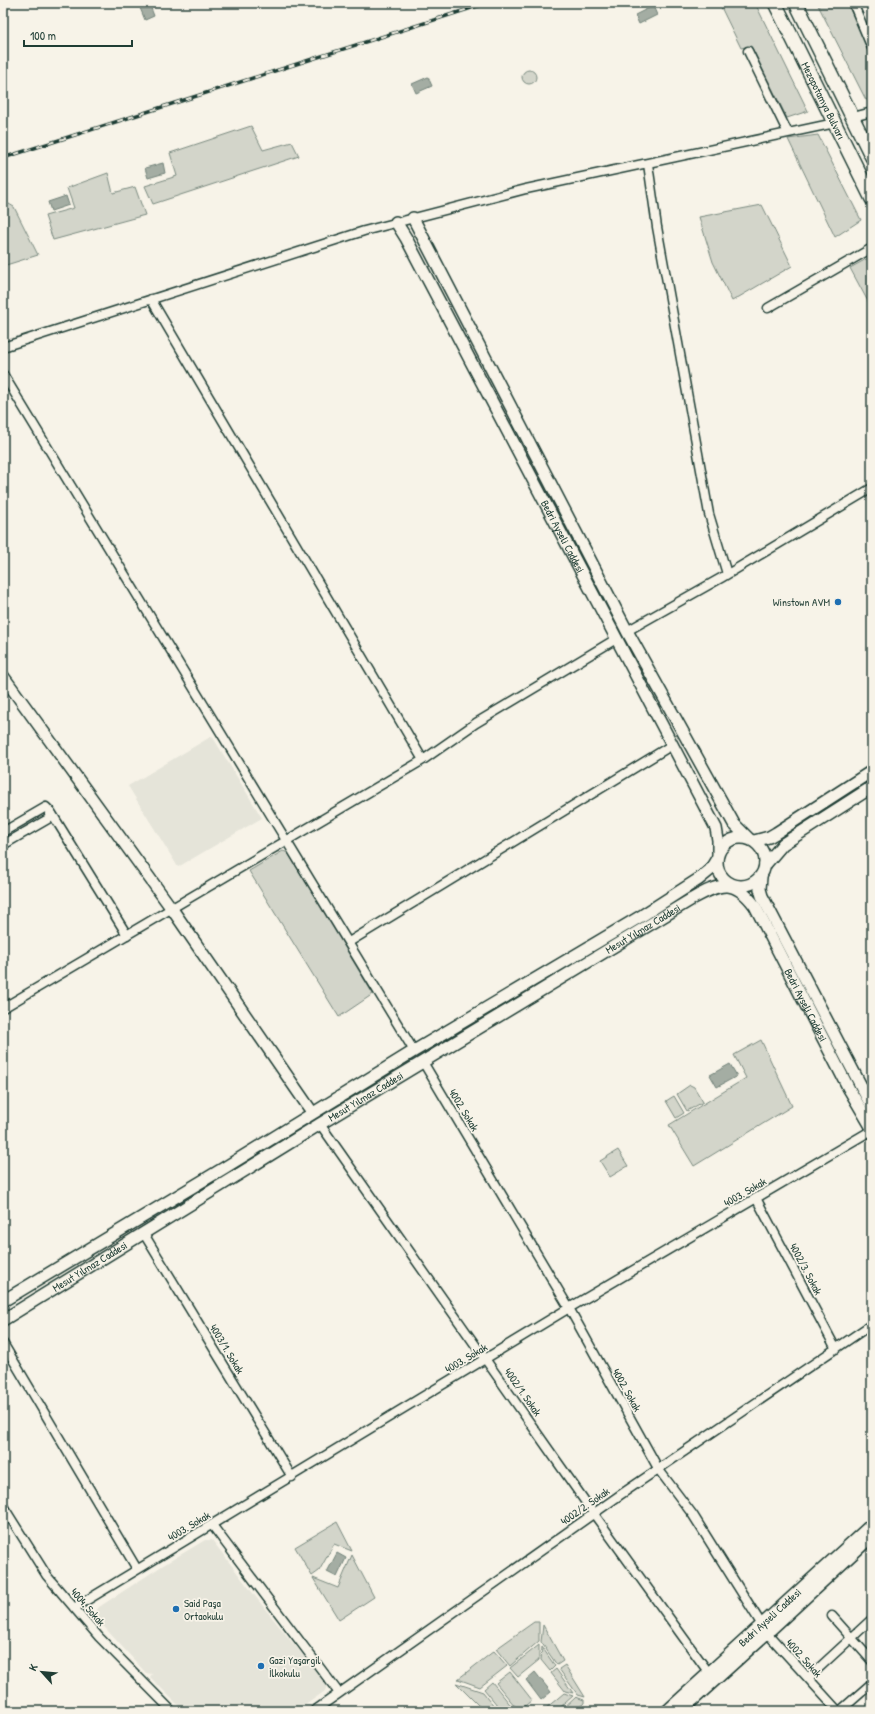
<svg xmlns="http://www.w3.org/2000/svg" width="875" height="1714" viewBox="0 0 875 1714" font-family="'Patrick Hand',sans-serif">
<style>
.built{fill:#e5e4d9}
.green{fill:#d3d5ca;stroke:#79897f}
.water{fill:#a4ada3;stroke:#6f8077}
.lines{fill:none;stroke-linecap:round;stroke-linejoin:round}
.street-casing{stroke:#1f3d34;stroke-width:11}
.secondary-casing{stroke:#1f3d34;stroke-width:14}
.primary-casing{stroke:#1f3d34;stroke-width:16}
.street{stroke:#f7f3e8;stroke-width:8}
.secondary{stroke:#f7f3e8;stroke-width:11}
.primary{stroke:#f7f3e8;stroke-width:13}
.rail-casing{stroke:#1f3d34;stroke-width:3.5}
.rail{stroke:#f7f3e8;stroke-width:2;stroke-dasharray:6;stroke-linecap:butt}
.poi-dot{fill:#1f6fb2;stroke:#f7f3e8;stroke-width:1.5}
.labels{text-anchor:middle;stroke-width:3.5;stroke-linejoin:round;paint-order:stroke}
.street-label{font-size:11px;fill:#1f3d34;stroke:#f7f3e8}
.poi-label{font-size:11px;fill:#1f3d34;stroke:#f7f3e8;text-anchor:start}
</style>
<rect width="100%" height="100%" fill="#f7f3e8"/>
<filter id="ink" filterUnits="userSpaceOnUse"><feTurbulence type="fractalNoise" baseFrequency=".025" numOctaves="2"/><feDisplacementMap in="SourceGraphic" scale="8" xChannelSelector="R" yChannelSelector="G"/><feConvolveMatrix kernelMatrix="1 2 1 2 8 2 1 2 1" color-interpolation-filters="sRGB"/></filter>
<g filter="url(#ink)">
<path class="built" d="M212,736L262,818L178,867L128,786Z
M205,1540H212L262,1605L327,1685L325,1691L297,1711H184L150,1677L152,1674L146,1673L97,1619L96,1611L99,1607L165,1564Z"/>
<path class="green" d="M719,3H755L808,111L787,118L751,46L741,48Z
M817,3H847L872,55V99L866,100Z
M522 77a7 7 0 1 1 14 0a7 7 0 1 1-14 0Z
M251,126L263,150L292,142L299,156L153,204L145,186L177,176L170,153Z
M818,135L861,220L835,237L788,139Z
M108,173L113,193L135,187L145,215L53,240L45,216L74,208L67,188Z
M9,204L14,207L38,255L3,266V205Z
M762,205L792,266L732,301L713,262L699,217Z
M872,256V309L850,268Z
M283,851L288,853L373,994L339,1017L249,871Z
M761,1040L792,1106L694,1166L669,1125L746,1078L734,1055Z
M690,1085L694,1087L703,1102L687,1111L677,1094Z
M674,1096L684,1113L676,1118L666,1101Z
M618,1150L628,1166L610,1177L600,1161Z
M337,1522L352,1551L334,1544L319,1571L312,1576L295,1547Z
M352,1555L374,1597L339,1620L313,1578L338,1588Z
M534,1622H539V1641L510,1666L496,1649Z
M543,1625L563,1661L557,1665L541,1642Z
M539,1645V1660L518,1677L510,1668Z
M542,1647L555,1666L550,1671L541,1660Z
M494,1651L507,1666L480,1687L458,1679Z
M565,1665L585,1697L578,1695L559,1669Z
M556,1669L573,1693L565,1691L551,1673Z
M510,1672L532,1700L519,1711L496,1683Z
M492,1682L513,1708L509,1711H502L484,1689Z
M456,1683L483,1692L498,1711H484Z
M564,1693L573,1696L556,1711H546L545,1709Z
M576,1697L584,1700V1703L575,1711H561Z"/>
<path class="water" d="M138,3H149L154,16L145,20Z
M653,6L657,15L639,24L635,15Z
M428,77L432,86L416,93L412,84Z
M163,163L165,173L148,178L145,168Z
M66,196L69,205L51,211L48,202Z
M730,1064L737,1076L717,1087L710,1075Z
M337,1553L346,1558L337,1577L327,1572Z
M535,1672L551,1692L541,1700L526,1680Z"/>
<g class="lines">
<g class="street-casing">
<path id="street" d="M853,3L872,48
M748,51L788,133
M853,117L872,112
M648,164L657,227L709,514L727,574
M151,299L423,760
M768,308L872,248
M3,347L364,231L526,189L835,123
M3,374L414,1051
M627,631L721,578L872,488
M51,812L127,935
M3,832L46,807L51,812L48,819L3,845
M349,942L672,745
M3,1008L423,760L476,723L616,639
M423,1062L569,1308L659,1470L693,1515L767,1633L838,1711
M320,1124L594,1514L709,1673
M756,1198L836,1349
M144,1234L292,1477
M3,1343L137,1569
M3,1506L47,1576L99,1637L172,1711
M212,1525L339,1693
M74,1608L569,1308L872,1130
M832,1616L872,1661
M808,1678L872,1619
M314,1711L620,1495L872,1324
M840,1711L872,1683"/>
</g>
<g class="secondary-casing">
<g id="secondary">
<path d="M413,218L627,631L734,824L748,838"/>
<path id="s1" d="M396,222L406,238L716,828L718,840V853"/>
<path d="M3,676L172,909L312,1112"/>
<circle cx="741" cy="862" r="24"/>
<path d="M754,841L769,837L776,833L872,771"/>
<path d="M765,865L783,844L872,787"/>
<path d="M761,877L760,889L762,896L872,1107"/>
<path d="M3,1301L224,1168L414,1051L643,915L699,879L710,870L716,860"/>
<path id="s2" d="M3,1320L320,1124L692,899C719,884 734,877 755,906L849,1089L872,1128"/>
<path id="s3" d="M667,1711L872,1524"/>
<path d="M681,1711L767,1633L872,1536"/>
</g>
</g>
<g class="primary-casing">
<g id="primary">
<path id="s4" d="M775,3L872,199"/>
<path d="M796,3L872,157"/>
</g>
</g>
<use href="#street" class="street"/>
<use href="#secondary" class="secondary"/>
<use href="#primary" class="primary"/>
<g class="rail-casing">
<path id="rail" d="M3,158L487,3"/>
</g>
<use href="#rail" class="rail"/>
</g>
</g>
<g class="poi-dot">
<circle cx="838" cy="602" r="4"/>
<circle cx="176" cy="1609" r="4"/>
<circle cx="261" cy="1666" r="4"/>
</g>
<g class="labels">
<g class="street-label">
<text dy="4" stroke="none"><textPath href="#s4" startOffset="109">Mezopotamya Bulvarı</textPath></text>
<text dy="4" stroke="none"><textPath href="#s1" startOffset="356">Bedri Ayseli Caddesi</textPath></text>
<text dy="4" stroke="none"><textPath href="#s2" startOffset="750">Mesut Yılmaz Caddesi</textPath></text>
<text dy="4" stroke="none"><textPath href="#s2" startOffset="992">Bedri Ayseli Caddesi</textPath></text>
<text dy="4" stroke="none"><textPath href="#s2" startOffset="426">Mesut Yılmaz Caddesi</textPath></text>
<text transform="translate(464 1110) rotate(59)" y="4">4002. Sokak</text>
<text transform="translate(745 1192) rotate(-30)" y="4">4003. Sokak</text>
<text dy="4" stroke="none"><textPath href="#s2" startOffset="102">Mesut Yılmaz Caddesi</textPath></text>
<text transform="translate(806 1269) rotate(62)" y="4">4002/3. Sokak</text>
<text transform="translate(227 1349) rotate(59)" y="4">4003/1. Sokak</text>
<text transform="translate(466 1358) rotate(-31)" y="4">4003. Sokak</text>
<text transform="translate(627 1390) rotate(61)" y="4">4002. Sokak</text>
<text transform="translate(523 1392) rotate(55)" y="4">4002/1. Sokak</text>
<text transform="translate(585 1506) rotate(-35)" y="4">4002/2. Sokak</text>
<text transform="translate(189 1526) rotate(-31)" y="4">4003. Sokak</text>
<text transform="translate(88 1607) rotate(49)" y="4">4004. Sokak</text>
<text dy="4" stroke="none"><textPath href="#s3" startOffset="139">Bedri Ayseli Caddesi</textPath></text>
<text transform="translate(804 1658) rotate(48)" y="4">4002. Sokak</text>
</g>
<g class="poi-label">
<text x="830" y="606" text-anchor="end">Winstown AVM</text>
<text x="184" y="1607">Said Paşa<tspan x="184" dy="13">Ortaokulu</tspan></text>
<text x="269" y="1664">Gazi Yaşargil<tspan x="269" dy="13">İlkokulu</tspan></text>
</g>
</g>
<rect width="875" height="1714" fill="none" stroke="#f7f3e8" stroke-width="16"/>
<rect x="8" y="8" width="859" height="1698" fill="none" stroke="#1f3d34" stroke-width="1.5" filter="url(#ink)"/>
<g transform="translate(42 1672) rotate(297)" stroke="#f7f3e8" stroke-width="3" paint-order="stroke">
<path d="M0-3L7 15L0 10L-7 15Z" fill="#1f3d34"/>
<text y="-6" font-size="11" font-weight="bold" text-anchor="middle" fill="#1f3d34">K</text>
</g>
<path d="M24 40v6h108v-6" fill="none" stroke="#1f3d34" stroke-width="2"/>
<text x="30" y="40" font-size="12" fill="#1f3d34" stroke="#f7f3e8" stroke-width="3" paint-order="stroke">100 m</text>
</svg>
